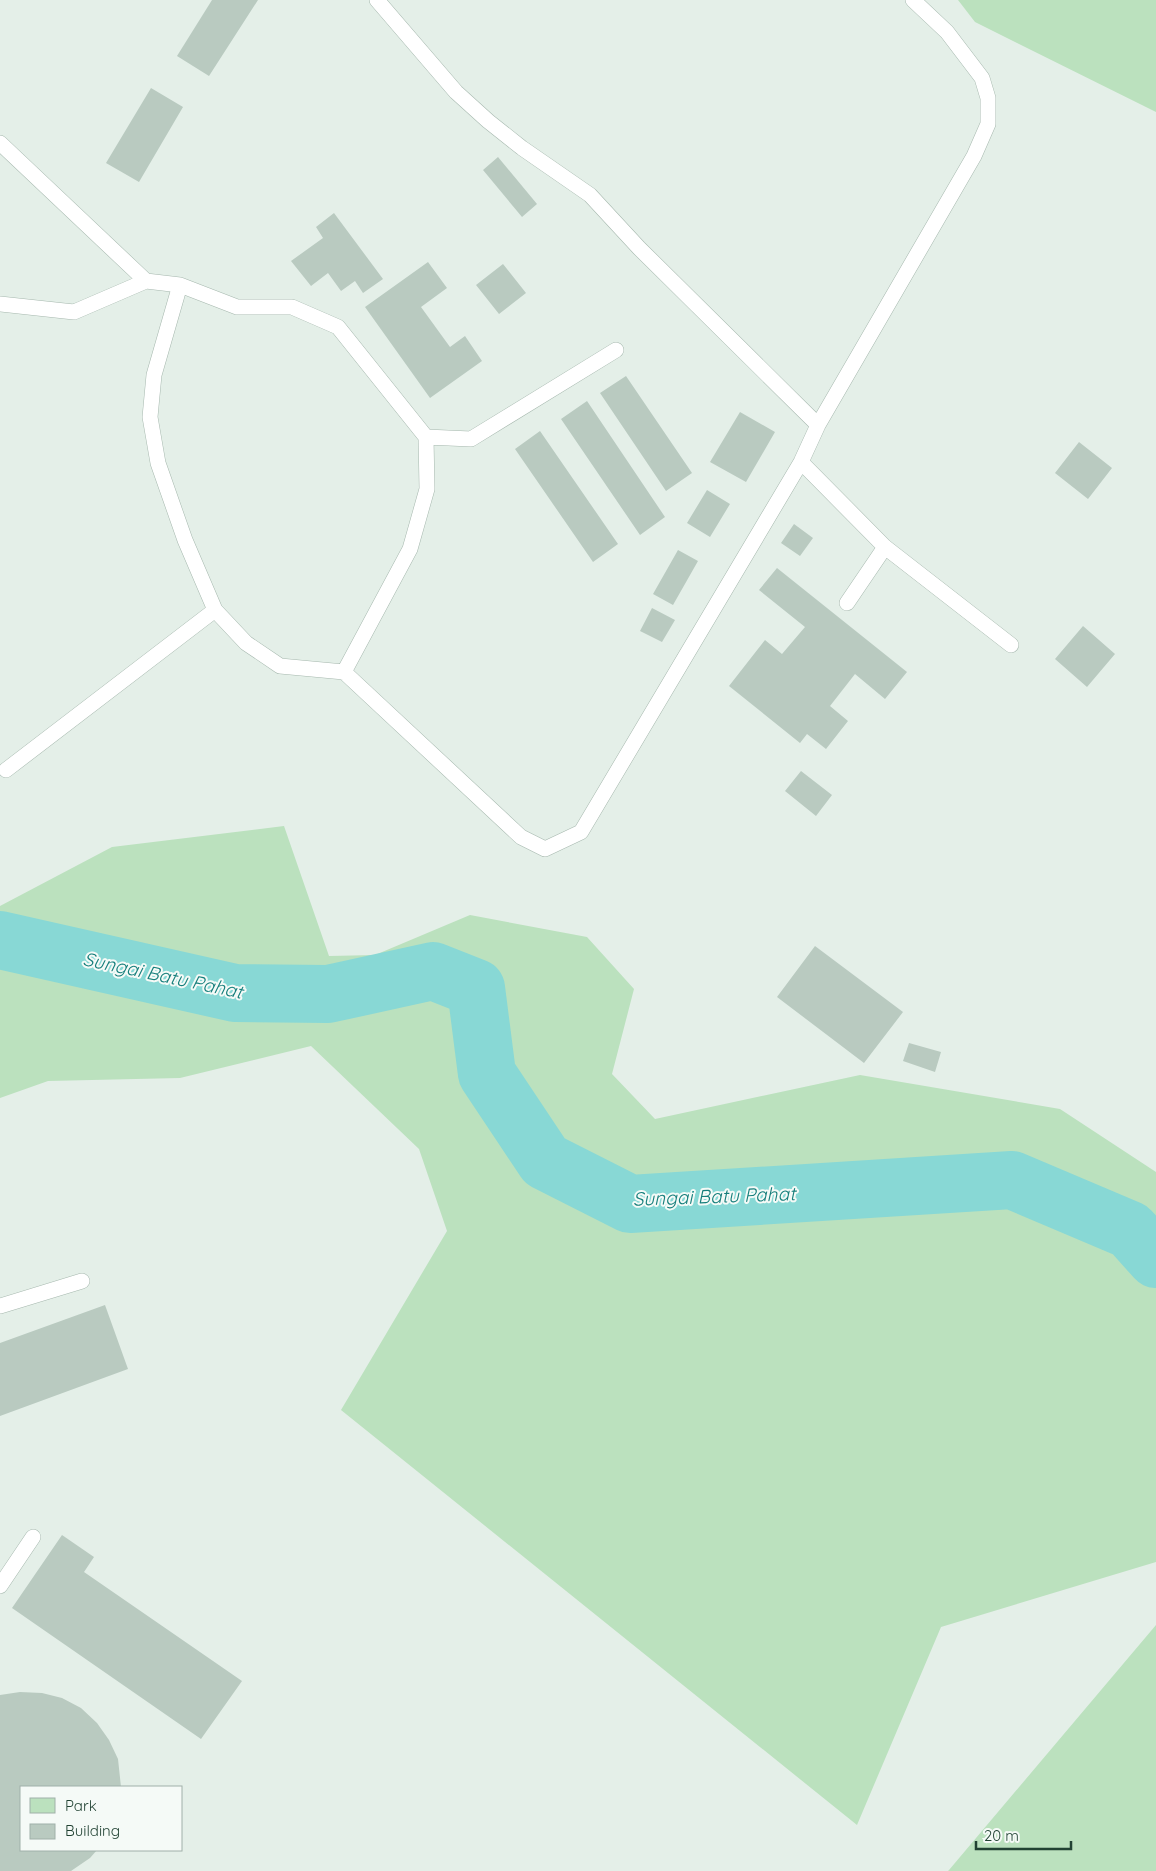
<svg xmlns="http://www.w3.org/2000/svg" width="1156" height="1871" viewBox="0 0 1156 1871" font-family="Quicksand,sans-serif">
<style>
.green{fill:#bbe1be}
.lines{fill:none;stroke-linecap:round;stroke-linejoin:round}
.river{stroke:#88d8d5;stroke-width:58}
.building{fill:#b9cac0}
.lane-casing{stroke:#a6b8ae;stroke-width:16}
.lane{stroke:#fff;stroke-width:15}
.labels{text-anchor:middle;stroke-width:4;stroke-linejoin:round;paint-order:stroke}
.water-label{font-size:19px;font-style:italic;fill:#157e7b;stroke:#f5faf7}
</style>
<rect width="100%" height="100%" fill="#e4efe8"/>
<path class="green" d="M958,0H1156V112L975,22Z
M284,826L329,956L375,955L470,915L587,937L634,989L612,1074L655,1119L860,1075L1060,1109L1156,1172V1562L941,1627L857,1825L341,1410L447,1231L419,1149L311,1046L180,1078L48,1081L0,1098V906L112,847Z
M1156,1625V1871H948L949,1870Z"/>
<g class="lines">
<path class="river" d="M0,940L235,993L328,994L433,971L476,988L487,1074L545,1161L630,1204L1012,1180L1130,1230L1156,1259"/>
</g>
<path class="building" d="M212,0H258L209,76L177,56Z
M151,88L183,107L139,182L106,163Z
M498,157L537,204L522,217L483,170Z
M334,213L383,279L363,293L355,281L341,291L328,273L311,286L291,261L323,238L316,227Z
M428,262L447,288L421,307L450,347L465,336L482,361L430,398L365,307Z
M503,264L526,293L499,314L476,285Z
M626,376L692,473L666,491L600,393Z
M587,401L665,517L640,535L561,419Z
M740,412L775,432L746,482L710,462Z
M540,431L618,544L593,562L515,449Z
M1079,442L1112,468L1088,499L1055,473Z
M707,490L730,504L710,537L687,523Z
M794,524L813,538L800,556L781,543Z
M678,550L698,561L673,605L653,594Z
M777,568L907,672L885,699L855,674L830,706L848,721L826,749L807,734L800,743L729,686L765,640L782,654L805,627L759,590Z
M652,608L675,620L662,642L640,631Z
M1083,626L1115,654L1087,687L1055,659Z
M801,771L832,795L816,816L785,791Z
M815,946L903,1012L864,1063L777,997Z
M909,1043L941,1052L935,1072L903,1061Z
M105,1305L128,1369L0,1416V1343Z
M62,1535L94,1557L84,1572L242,1681L201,1739L12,1608Z
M20,1692L42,1693L62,1698L81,1708L97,1723L109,1740L118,1759L121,1787H21V1850H97L90,1858L71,1871H0V1695Z"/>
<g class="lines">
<g class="lane-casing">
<path id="lane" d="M377,0L456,92L488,121L522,148L590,195L639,248L818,425
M0,143L146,281L180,285L237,307H292L338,327L426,437L427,489L410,549L344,672L521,837L545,849L581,832L801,462L818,425L974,156L988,124V98L982,78L947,32L913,0
M180,285L154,375L150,417L158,463L185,540L215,610L246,643L280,666L344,672
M0,304L74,312L146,281
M426,437L471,439L616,350
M801,462L885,547L1011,645
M847,603L885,547
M6,770L215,610
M0,1306L82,1281
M0,1586L33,1537"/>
</g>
<use href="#lane" class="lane"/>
</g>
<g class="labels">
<g class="water-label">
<text transform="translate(163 975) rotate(12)" y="7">Sungai Batu Pahat</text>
<text transform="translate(714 1196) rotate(-2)" y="7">Sungai Batu Pahat</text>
</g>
</g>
<rect x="20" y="1786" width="162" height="65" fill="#f5faf7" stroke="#a0b0a9"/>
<rect x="30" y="1798" width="25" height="15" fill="#bbe1be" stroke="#a0b0a9"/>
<text x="65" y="1811" font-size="15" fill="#214233">Park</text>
<rect x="30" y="1824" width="25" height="15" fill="#b9cac0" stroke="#a0b0a9"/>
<text x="65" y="1836" font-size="15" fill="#214233">Building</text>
<path d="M976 1841v8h95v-8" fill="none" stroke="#214233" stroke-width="2.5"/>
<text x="984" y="1841" font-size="15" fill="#214233" stroke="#f5faf7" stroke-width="4" paint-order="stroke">20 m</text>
</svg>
